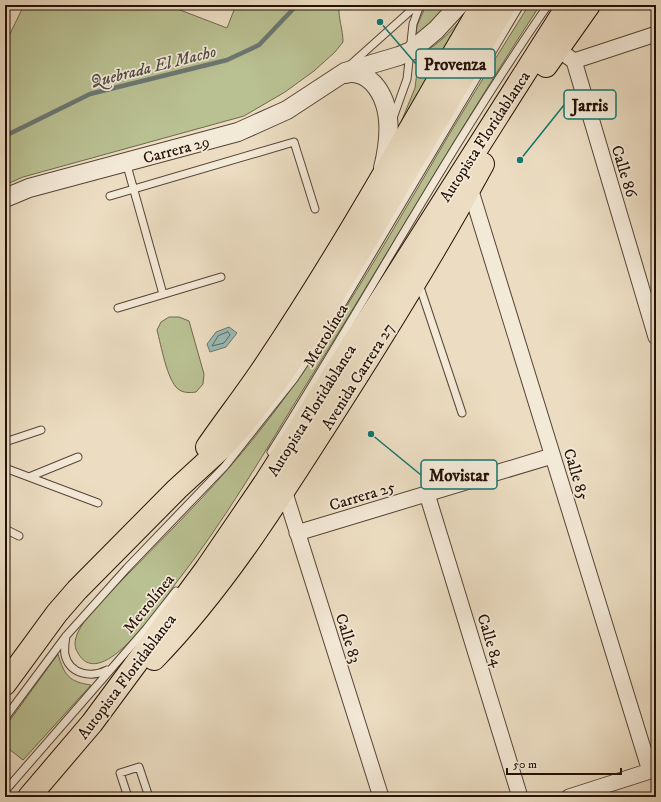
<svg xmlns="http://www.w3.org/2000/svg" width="661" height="802" viewBox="0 0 661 802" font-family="'IM FELL DW Pica',serif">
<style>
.green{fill:#b9c092;stroke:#6f684c}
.water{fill:#99bbb7;stroke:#6b7771}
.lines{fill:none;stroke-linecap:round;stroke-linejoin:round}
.shore{stroke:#5f665f;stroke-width:1}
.stream{stroke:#6b7771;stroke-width:4.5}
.service-casing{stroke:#574436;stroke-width:9}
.minor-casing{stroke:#574436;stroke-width:17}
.tertiary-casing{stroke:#574436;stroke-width:20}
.trunk-casing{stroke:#251107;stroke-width:24}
.service{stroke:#f3e9d7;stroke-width:7}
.minor{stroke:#f3e9d7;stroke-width:15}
.tertiary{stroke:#f3e9d7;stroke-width:18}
.trunk{stroke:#ecddc2;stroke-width:22}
.labels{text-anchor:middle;stroke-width:3.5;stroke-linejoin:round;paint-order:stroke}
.street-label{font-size:16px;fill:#251107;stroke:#f3e9d7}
.water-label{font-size:17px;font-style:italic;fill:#4e4c45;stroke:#f3e9d7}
.leader{fill:none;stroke:#0f766e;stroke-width:1.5}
.callout-dot{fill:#0f766e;stroke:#f3e9d7;stroke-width:1.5}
.callout{fill:#f3e9d7;stroke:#0f766e;stroke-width:1.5}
.callout-label{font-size:17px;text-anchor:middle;font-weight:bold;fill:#251107}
</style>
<rect width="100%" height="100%" fill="#ecddc2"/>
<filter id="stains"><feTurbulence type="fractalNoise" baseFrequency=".005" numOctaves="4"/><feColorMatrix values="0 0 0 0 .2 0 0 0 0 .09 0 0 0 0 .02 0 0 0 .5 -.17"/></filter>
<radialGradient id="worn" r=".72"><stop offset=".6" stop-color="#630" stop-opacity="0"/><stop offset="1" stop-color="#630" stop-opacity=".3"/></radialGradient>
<path class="green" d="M24,5H167L227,28L236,5H339C338,18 343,29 343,42L335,52L314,71L285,92L244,116L23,177L5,185V44Z
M426,5H450L415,42L417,26Z
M473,5L395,137L415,88L419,55C442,43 457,25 473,5Z
M529,5H540C457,132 382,264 301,393C261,458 223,523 176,583C163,601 101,695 78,653C73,646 75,638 79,630C90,610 111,592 127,575C161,540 196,506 228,469C305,381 364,279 423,179C457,120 493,62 529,5Z
M169,317H179L189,321L204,374L203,384L196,392C190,393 183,393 178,389C167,380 161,345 157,330L161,322Z
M58,654C64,675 69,682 91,685L23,760L5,746V727Z"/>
<path class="water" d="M229,327L237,333L226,347L210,352L207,344L216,332Z"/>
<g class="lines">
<path class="shore" d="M228,332L230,335L224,343L212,346L218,336Z"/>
<path class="stream" d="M5,136L90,94L227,60L259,45L297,5"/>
<g class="service-casing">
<path id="service" d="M350,65L417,5
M393,118L407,79L413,24L420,5
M126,162L163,294
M110,196L294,142L315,209
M419,284L462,413
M118,308L221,277
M5,442L41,430
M271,452C365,303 448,149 548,5
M5,468L98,503
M29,477L78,457
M5,529L19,536
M66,636C65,642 64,649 65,655C70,675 92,678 107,670
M5,718L66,636L127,568L225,466L294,379L326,331L520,5
M5,791L146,629L176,591
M128,797L120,773L139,767L149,797"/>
</g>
<g class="minor-casing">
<path id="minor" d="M567,56L574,61L656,34
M574,61L656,337
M470,188L650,771L569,797
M284,490L381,797
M427,494L520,797
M297,533L552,456"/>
</g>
<g class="tertiary-casing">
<path id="tertiary" d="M345,74C356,71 365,75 373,83C394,106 390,140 383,168
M5,198L29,188L238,132L287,110L345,72L399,56L411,51L436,30L459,5"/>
</g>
<g class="trunk-casing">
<path id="trunk" d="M546,66L589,5
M207,447C227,418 249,390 268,361C345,246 412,124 482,5
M154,659C221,590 273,508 324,428C380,341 434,254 483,164
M5,684L57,613L77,590L177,489L225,445L245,422L275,384L322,315L505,5
M29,797L92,723L206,569L266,481L568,5"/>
</g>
<use href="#service" class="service"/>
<use href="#minor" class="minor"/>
<use href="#tertiary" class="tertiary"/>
<use href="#trunk" class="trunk"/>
</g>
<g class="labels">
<g class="street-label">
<text transform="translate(484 136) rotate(-57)" y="6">Autopista Floridablanca</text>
<text transform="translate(176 149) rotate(-15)" y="6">Carrera 29</text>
<text transform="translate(625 171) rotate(73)" y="6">Calle 86</text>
<text transform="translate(325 335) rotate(-59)" y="6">Metrolínea</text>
<text transform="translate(357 376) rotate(-58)" y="6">Avenida Carrera 27</text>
<text transform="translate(311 410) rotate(-58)" y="6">Autopista Floridablanca</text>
<text transform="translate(577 474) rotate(73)" y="6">Calle 85</text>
<text transform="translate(362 495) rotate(-17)" y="6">Carrera 25</text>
<text transform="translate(148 603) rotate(-51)" y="6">Metrolínea</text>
<text transform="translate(349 638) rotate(72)" y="6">Calle 83</text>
<text transform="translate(491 640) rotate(73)" y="6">Calle 84</text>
<text transform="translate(126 676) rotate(-53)" y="6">Autopista Floridablanca</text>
</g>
<g class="water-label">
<text transform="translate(153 66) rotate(-14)" y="6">Quebrada El Macho</text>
</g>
</g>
<path class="leader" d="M380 22L416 64M520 160L564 105M371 434L421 475"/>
<g class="callout-dot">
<circle cx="380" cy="22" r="4"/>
<circle cx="520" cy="160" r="4"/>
<circle cx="371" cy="434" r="4"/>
</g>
<g class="callout">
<rect x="416" y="49" width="79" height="29" rx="4"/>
<rect x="564" y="90" width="52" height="29" rx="4"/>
<rect x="421" y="460" width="76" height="29" rx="4"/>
</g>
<g class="callout-label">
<text x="455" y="70">Provenza</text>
<text x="590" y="111">Jarris</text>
<text x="459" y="481">Movistar</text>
</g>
<rect width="661" height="802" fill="none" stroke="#ecddc2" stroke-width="20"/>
<rect x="6" y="6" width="649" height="790" fill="none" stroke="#251107" stroke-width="2"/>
<rect x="10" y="10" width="641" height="782" fill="none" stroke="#251107"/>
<path d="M507 768v6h114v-6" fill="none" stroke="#251107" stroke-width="2"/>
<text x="513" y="768" font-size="12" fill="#251107" stroke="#f3e9d7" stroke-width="3" paint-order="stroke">50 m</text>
<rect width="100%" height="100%" filter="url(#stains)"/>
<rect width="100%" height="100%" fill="url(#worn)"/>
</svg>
